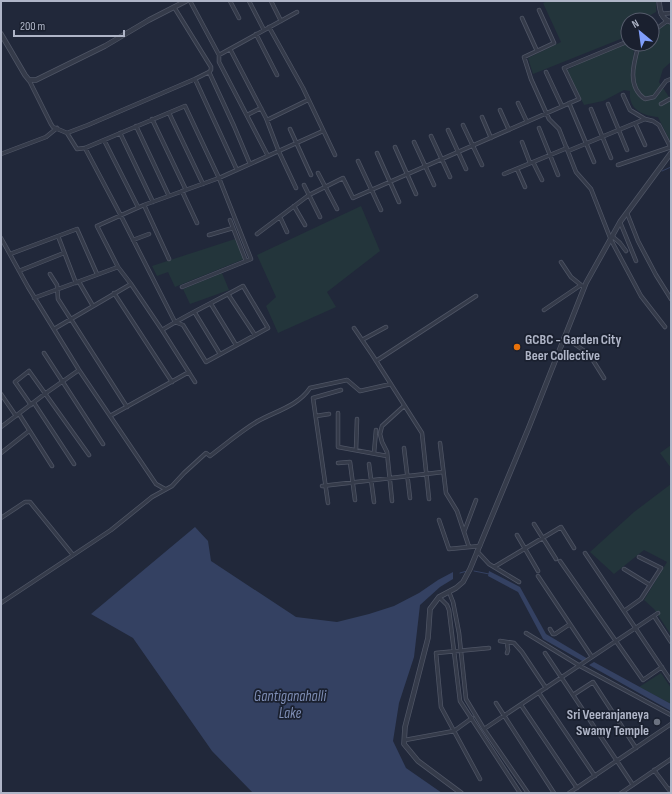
<svg xmlns="http://www.w3.org/2000/svg" width="672" height="794" viewBox="0 0 672 794" font-family="'Sofia Sans Condensed',sans-serif">
<style>
.green{fill:#23353b}
.water{fill:#344162}
.lines{fill:none;stroke-linecap:round;stroke-linejoin:round}
.stream{stroke:#344162;stroke-width:1}
.minor-casing{stroke:#4f5565;stroke-width:4.5}
.tertiary-casing{stroke:#4f5565;stroke-width:5.5}
.minor{stroke:#353b4a;stroke-width:3}
.tertiary{stroke:#353b4a;stroke-width:4}
.food-dot{fill:#e8710a;stroke:#1a202f;stroke-width:1.5}
.worship-dot{fill:#6b7280;stroke:#1a202f;stroke-width:1.5}
.labels{text-anchor:middle;stroke-width:3.5;stroke-linejoin:round;paint-order:stroke}
.poi-label{font-size:14px;font-weight:bold;fill:#afb5c7;stroke:#1a202f;text-anchor:start}
.water-label{font-size:15px;font-style:italic;fill:#7e8db4;stroke:#1a202f}
</style>
<rect width="100%" height="100%" fill="#21283a"/>
<path class="green" d="M548,1H656V12L642,20H628V36L533,74L528,58L561,42L543,3Z
M671,22V62L663,69L659,82L671,100V143L658,117C642,116 628,109 630,91L624,90L603,101L584,105L567,70L628,39V44L634,45L633,69L639,44H652V32Z
M361,206L380,251L327,292L336,307L278,333L266,306L276,297L257,255Z
M235,239L244,259L175,287L168,272L157,276L152,266Z
M222,273L229,290L190,304L183,289Z
M671,445V468L660,453Z
M671,484V635L654,609L644,600L667,562L644,550L614,574L590,552L634,512Z
M661,673L671,688V704L639,687Z"/>
<path class="water" d="M195,527L208,541L211,561L296,617L337,622L369,614L394,606L419,593L438,580L453,572V579L440,587L420,605L414,657L399,703L393,741L406,768L442,793H253L212,751L133,638L91,614Z
M489,571L520,587L546,634L588,659L584,662L543,639L518,592L488,576Z
M594,662L671,704V711L589,665Z"/>
<g class="lines">
<path class="stream" d="M662,171L671,167
M474,571L489,574
M460,573L467,571"/>
<g class="minor-casing">
<path id="minor" d="M190,1L219,55V62L268,156
M230,1L239,18
M249,1L264,30
M271,1L281,21
M539,10L554,43L524,57L531,79L549,119L559,129L576,172L591,189L611,240L641,296L665,327
M661,14L671,13
M522,18L537,51
M269,27L303,88L335,155
M652,32L667,21
M256,34L277,75
M639,44C634,62 626,86 645,99L654,97L666,81L671,79
M230,49L266,118L279,152L296,188
M219,55L297,12
M209,72L234,126L250,164
M546,72L562,106
M195,79L237,170
M29,80L51,124L53,127L67,133L77,149L85,148L185,106L219,178L251,259L182,287
M623,95L630,110L645,119L653,121L659,125L671,148
M518,103L527,122
M569,103L594,162
M608,104L627,150
M661,104L670,99
M591,109L611,158
M500,110L509,130
M169,113L203,184
M247,115L261,108
M482,117L491,138
M152,119L186,190
M267,120L308,100
M635,123L645,145
M463,125L482,165
M136,126L169,196
M539,128L558,175
M290,129L311,175
M448,130L466,169
M67,133L88,125L195,79L209,72L211,70V67L174,7
M120,133L153,202
M431,136L450,177
M104,140L138,207
M414,142L434,185
M522,142L530,163
M395,147L416,194
M85,148L120,214L175,322L183,325L206,362L268,328L243,286C216,301 188,314 162,330
M568,151L645,119
M377,153L399,202
M1,154L46,137L57,128
M358,161L381,210
M533,162L542,180
M618,165L671,147
M517,169L525,187
M318,173L337,209
M504,174L567,148
M304,185L320,217
M182,191L197,223
M144,205L169,259
M294,206L305,225
M627,213L638,241L656,275L671,299
M280,217L287,232
M230,220L246,261
M620,222L636,261
M257,234L309,195L343,178L353,198L579,99L564,68L624,43
M209,235L233,228
M58,236L76,283
M613,237L620,243L626,251
M1,238L28,287L79,370L156,484L165,489
M133,240L149,234
M10,254L77,229L97,274
M561,262L571,277L581,285
M19,271L64,253
M50,274L57,285L58,299L127,407
M79,282L93,306
M114,293L172,382
M228,294L255,335
M34,298L118,267
M211,304L236,345
M544,310L581,285L584,287
M195,313L220,354
M354,328L373,356L422,433L429,499
M54,329L131,284
M564,337L589,354L604,378
M362,340L386,327
M44,353L103,444
M376,361L476,296
M195,382L162,330L131,284L118,267L97,226L144,205L219,178L323,131
M1,394L16,416
M34,403L74,464
M31,405L15,382L29,371L89,455
M338,413V447L387,456
M19,414L52,466
M110,416L189,372
M316,416L329,414
M1,427L46,393L79,370
M440,443L446,493L457,511L469,547
M404,448L410,498
M356,450L357,419
M1,453L29,431
M374,453L376,430
M338,463L350,462L355,500
M369,464L374,502
M322,486L443,472
M392,501L387,452L382,442L380,434L382,426L404,406
M328,503L313,398L341,390
M1,518L25,502H30L73,555
M439,520L449,549L480,546
M534,524L556,559
M464,532L476,500
M517,535L538,571
M477,551L489,564L519,582
M585,553L671,681
M560,561L643,680L662,667
M494,567L561,527L574,548
M624,569L650,585
M538,576L592,657
M449,592L453,602L459,633L466,699L484,729L528,793
M439,597L447,605L449,610L460,701L520,793
M1,603L111,530L152,497L172,486L184,473L206,453L210,456C226,444 241,431 258,421C276,411 298,406 310,388L347,380L360,391L391,384
M624,611L641,599L661,568L639,557
M654,616L671,642
M550,629L553,634H555L570,624
M526,633L580,666L671,715
M500,641L514,643L522,652L546,688
M507,653L508,650L507,643
M545,653L633,785
M539,693L595,776
M573,695L593,682L636,748
M496,703L554,793
M521,705L577,788
M616,717L621,713
M484,729L658,613
M405,740L454,731L472,718
M654,770L669,790L671,788
M480,779L441,707L436,653L489,648
M569,793L671,724
M621,793L671,759"/>
</g>
<g class="tertiary-casing">
<path id="tertiary" d="M659,1C660,11 661,19 671,22
M1,34L25,75L29,80H36L105,46L149,20L186,1
M461,793L418,761L404,744L405,727L428,638L430,609L439,597L456,588L463,582L470,569L529,427L586,283L620,222L671,153"/>
</g>
<use href="#minor" class="minor"/>
<use href="#tertiary" class="tertiary"/>
</g>
<circle class="food-dot" cx="517" cy="347" r="4"/>
<circle class="worship-dot" cx="657" cy="722" r="4"/>
<g class="labels">
<g class="poi-label">
<text x="525" y="344">GCBC - Garden City<tspan x="525" dy="16">Beer Collective</tspan></text>
<text x="649" y="719" text-anchor="end">Sri Veeranjaneya<tspan x="649" dy="16">Swamy Temple</tspan></text>
</g>
<g class="water-label">
<text x="290" y="701">Gantiganahalli<tspan x="290" dy="17">Lake</tspan></text>
</g>
</g>
<rect width="672" height="794" fill="none" stroke="#afb5c7" stroke-width="4"/>
<g transform="translate(640 32) rotate(331)"><circle r="19" fill="#1a202f" stroke="#565c6c"/>
<path d="M0-3L7 15L0 10L-7 15Z" fill="#809efb"/>
<text y="-6" font-size="11" font-weight="bold" text-anchor="middle" fill="#afb5c7">N</text>
</g>
<path d="M14 30v6h110v-6" fill="none" stroke="#afb5c7" stroke-width="2"/>
<text x="20" y="30" font-size="12" fill="#afb5c7" stroke="#1a202f" stroke-width="3" paint-order="stroke">200 m</text>
</svg>
